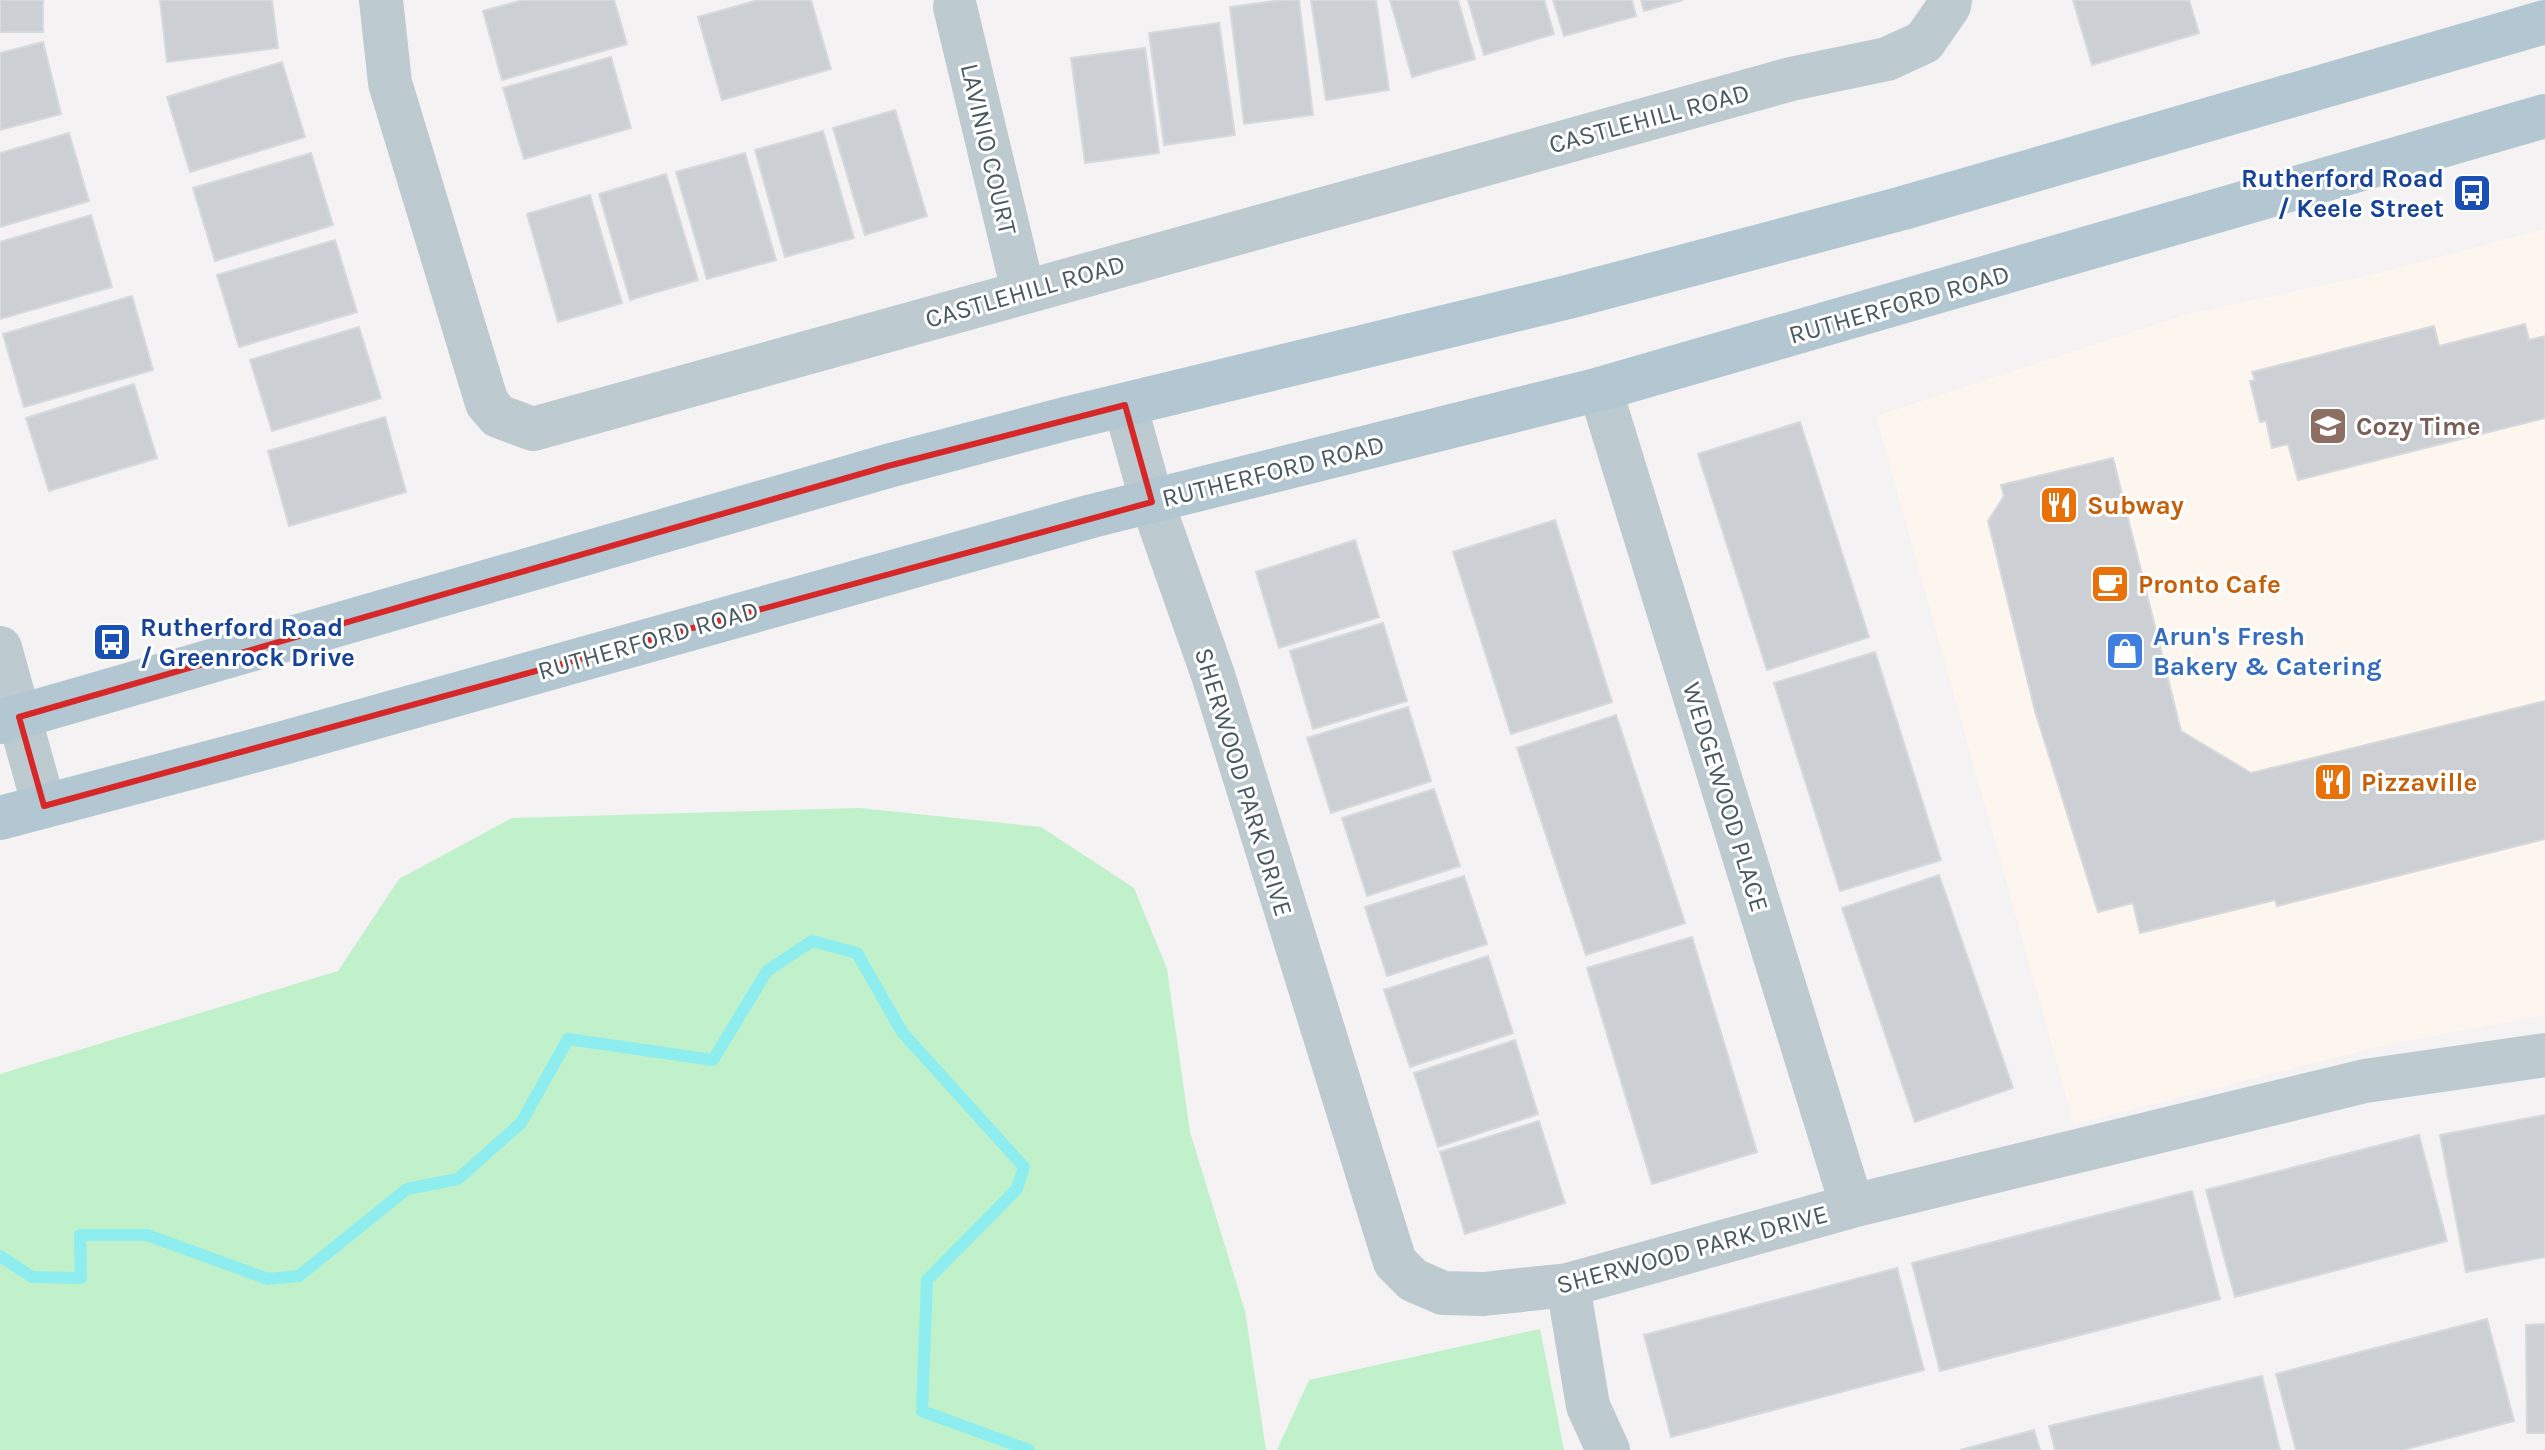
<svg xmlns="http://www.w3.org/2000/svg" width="2545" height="1450" viewBox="0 0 2545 1450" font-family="Karla,sans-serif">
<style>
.commercial{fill:#fdf6ee}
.green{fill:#c1f1cb}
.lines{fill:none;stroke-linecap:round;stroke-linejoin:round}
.stream{stroke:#8eedef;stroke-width:12}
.building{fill:#ccd0d4;stroke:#d6dadd;stroke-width:2}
.minor{stroke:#bdcacf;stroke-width:44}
.major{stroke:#b2c7d1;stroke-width:44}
.marked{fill:none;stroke:#d62828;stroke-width:6;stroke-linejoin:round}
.labels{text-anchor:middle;stroke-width:6;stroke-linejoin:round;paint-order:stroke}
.street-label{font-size:26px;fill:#495a60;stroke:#fff}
.transit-label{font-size:26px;font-weight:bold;fill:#164399;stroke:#fff;text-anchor:end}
.education-label{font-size:26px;font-weight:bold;fill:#785e54;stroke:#fff;text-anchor:start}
.food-label{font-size:26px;font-weight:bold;fill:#c56008;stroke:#fff;text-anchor:start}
.shop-label{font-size:26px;font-weight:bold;fill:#366cbe;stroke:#fff;text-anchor:start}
</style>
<rect width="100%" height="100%" fill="#f4f2f3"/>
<path class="commercial" d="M2545,229V1015L2386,1045L2074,1124L1876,416L2188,314L2375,274Z"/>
<path class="green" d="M859,808L1041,827L1134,888L1167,969L1190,1132L1245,1311L1266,1450H0V1074L338,971L399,879L512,818Z
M1540,1329L1564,1450H1277L1309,1380Z"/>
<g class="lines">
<path class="stream" d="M0,1256L32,1277L81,1278L80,1235H147L268,1279L299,1276L407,1189L458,1179L521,1123L568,1039L713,1060L767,971L812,941L857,953L902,1032L1024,1167L1017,1189L927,1280L922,1411L1029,1450"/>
</g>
<path class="building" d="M0,0H43V32H0Z
M160,0H272L278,48L167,62Z
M523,0H614L627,44L502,80L483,11Z
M758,0H811L831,69L722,100L698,17Z
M1281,0H1299L1313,115L1244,124L1230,7Z
M1311,0H1376L1389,90L1326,100Z
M1390,0H1458L1475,59L1412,77Z
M1468,0H1544L1554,34L1484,55Z
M1553,0H1632L1636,16L1564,36Z
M1641,0H1683L1644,11Z
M2073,0H2189L2199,33L2092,65Z
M1219,23L1235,135L1164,145L1149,33Z
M43,42L61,114L0,130V53Z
M1145,48L1159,153L1085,163L1071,58Z
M611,57L631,128L524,159L503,88Z
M282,62L305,137L190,172L167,97Z
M895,110L927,216L865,235L833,128Z
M823,131L854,238L785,257L755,150Z
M69,133L89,201L0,227V153Z
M311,153L333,225L215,261L193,188Z
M745,153L776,260L707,279L676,172Z
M666,174L698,280L630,300L599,194Z
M590,195L622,303L558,322L527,214Z
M91,215L112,287L0,319V242Z
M335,240L357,312L239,347L217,275Z
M132,296L153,370L24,407L3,334Z
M2525,324L2529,340L2545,336V418L2298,480L2288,444L2272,448L2266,421L2260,422L2250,381L2255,380L2252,372L2434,326L2439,346Z
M359,327L381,398L272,431L250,360Z
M134,384L157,458L49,491L26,418Z
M385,417L406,492L289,526L268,451Z
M1800,422L1869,637L1767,670L1698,454Z
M2113,458L2181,731L2251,773L2545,701V839L2277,906L2275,900L2140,933L2133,903L2098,912L2035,711L1988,521L2004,496L2001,485Z
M1555,520L1612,702L1511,734L1453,552Z
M1355,540L1379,617L1279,648L1256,572Z
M1383,623L1407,701L1313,729L1290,651Z
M1875,652L1941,860L1840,891L1774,683Z
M1408,707L1431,781L1331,813L1307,738Z
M1616,715L1685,923L1586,955L1517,748Z
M1434,789L1460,866L1367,896L1342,818Z
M1939,875L2013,1088L1915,1122L1842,908Z
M1464,876L1487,944L1387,976L1365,907Z
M1692,937L1757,1152L1652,1184L1587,968Z
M1488,956L1513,1033L1410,1067L1384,990Z
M1515,1040L1538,1114L1438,1147L1414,1073Z
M2545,1115V1257L2466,1272L2440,1135Z
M1539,1121L1565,1203L1465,1234L1440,1152Z
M2419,1135L2447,1241L2235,1297L2206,1190Z
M2192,1191L2220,1299L1940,1371L1912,1263Z
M1897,1268L1924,1370L1671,1437L1644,1335Z
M2487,1319L2514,1421L2403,1450H2296L2276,1374Z
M2545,1324V1433H2527L2526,1325Z
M2262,1376L2280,1450H2055L2049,1426Z
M2034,1430L2040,1450H1960Z"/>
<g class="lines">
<path class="minor" d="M381,0L390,83L487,403L498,416L533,429L1791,79L1887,59L1924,42L1949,6L1950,0
M955,7L1023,291
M1600,389L1852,1206
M1125,405L1152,502L1213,675L1395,1262L1413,1280L1443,1293L1484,1294L1568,1285L1852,1206L2365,1081L2545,1055
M0,648L44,806
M1568,1285L1588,1406L1608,1450"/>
<path class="major" d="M0,722L888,466L1065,419L1572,296L1903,208L2545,22
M0,818L283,743L1092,516L1600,389L2545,116"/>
</g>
<path class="marked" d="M1125,405L1152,502L44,806L19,717L888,466Z"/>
<defs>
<g id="bus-square" transform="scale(2)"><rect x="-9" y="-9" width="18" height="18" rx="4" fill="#1a4fb4" stroke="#fff"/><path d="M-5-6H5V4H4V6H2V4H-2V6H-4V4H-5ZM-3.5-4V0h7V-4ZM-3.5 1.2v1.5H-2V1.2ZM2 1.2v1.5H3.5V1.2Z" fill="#fff"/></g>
<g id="school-square" transform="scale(2)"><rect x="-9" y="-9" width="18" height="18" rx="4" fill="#8d6e63" stroke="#fff"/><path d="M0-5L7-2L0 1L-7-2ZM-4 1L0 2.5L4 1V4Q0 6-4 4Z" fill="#fff"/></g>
<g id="restaurant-square" transform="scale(2)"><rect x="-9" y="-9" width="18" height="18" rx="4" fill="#e8710a" stroke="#fff"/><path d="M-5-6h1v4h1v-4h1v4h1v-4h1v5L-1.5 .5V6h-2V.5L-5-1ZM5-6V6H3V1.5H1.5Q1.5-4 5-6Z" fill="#fff"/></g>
<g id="cafe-square" transform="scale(2)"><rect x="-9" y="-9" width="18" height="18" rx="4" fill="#e8710a" stroke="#fff"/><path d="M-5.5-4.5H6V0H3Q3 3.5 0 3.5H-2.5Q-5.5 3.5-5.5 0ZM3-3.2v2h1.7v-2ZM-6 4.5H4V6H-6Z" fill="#fff"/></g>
<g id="shop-square" transform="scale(2)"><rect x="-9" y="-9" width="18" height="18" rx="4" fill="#3f7fe0" stroke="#fff"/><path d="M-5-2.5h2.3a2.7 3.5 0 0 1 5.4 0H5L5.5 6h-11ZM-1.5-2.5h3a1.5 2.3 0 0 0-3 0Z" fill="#fff"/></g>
</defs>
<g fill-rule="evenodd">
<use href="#bus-square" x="2472" y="193"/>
<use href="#school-square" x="2328" y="426"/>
<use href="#restaurant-square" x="2059" y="505"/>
<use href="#cafe-square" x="2110" y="584"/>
<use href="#bus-square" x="112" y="642"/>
<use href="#shop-square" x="2125" y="651"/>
<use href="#restaurant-square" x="2333" y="782"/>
</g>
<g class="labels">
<g class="street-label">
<text transform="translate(1649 118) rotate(-15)" y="9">CASTLEHILL ROAD</text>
<text transform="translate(989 149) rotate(77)" y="9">LAVINIO COURT</text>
<text transform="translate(1025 291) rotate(-16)" y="9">CASTLEHILL ROAD</text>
<text transform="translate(1899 304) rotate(-16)" y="9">RUTHERFORD ROAD</text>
<text transform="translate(1273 471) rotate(-14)" y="9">RUTHERFORD ROAD</text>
<text transform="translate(648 640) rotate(-16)" y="9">RUTHERFORD ROAD</text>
<text transform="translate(1244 782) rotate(73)" y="9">SHERWOOD PARK DRIVE</text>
<text transform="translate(1726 797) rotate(73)" y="9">WEDGEWOOD PLACE</text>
<text transform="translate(1692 1249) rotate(-15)" y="9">SHERWOOD PARK DRIVE</text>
</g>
<g class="transit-label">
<text x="2444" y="187">Rutherford Road<tspan x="2444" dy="30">/ Keele Street</tspan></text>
<text x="140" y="636" text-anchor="start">Rutherford Road<tspan x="140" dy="30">/ Greenrock Drive</tspan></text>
</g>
<g class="education-label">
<text x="2356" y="435">Cozy Time</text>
</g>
<g class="food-label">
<text x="2087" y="514">Subway</text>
<text x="2138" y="593">Pronto Cafe</text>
<text x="2361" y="791">Pizzaville</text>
</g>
<g class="shop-label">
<text x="2153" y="645">Arun's Fresh<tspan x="2153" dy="30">Bakery &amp; Catering</tspan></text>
</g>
</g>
</svg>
